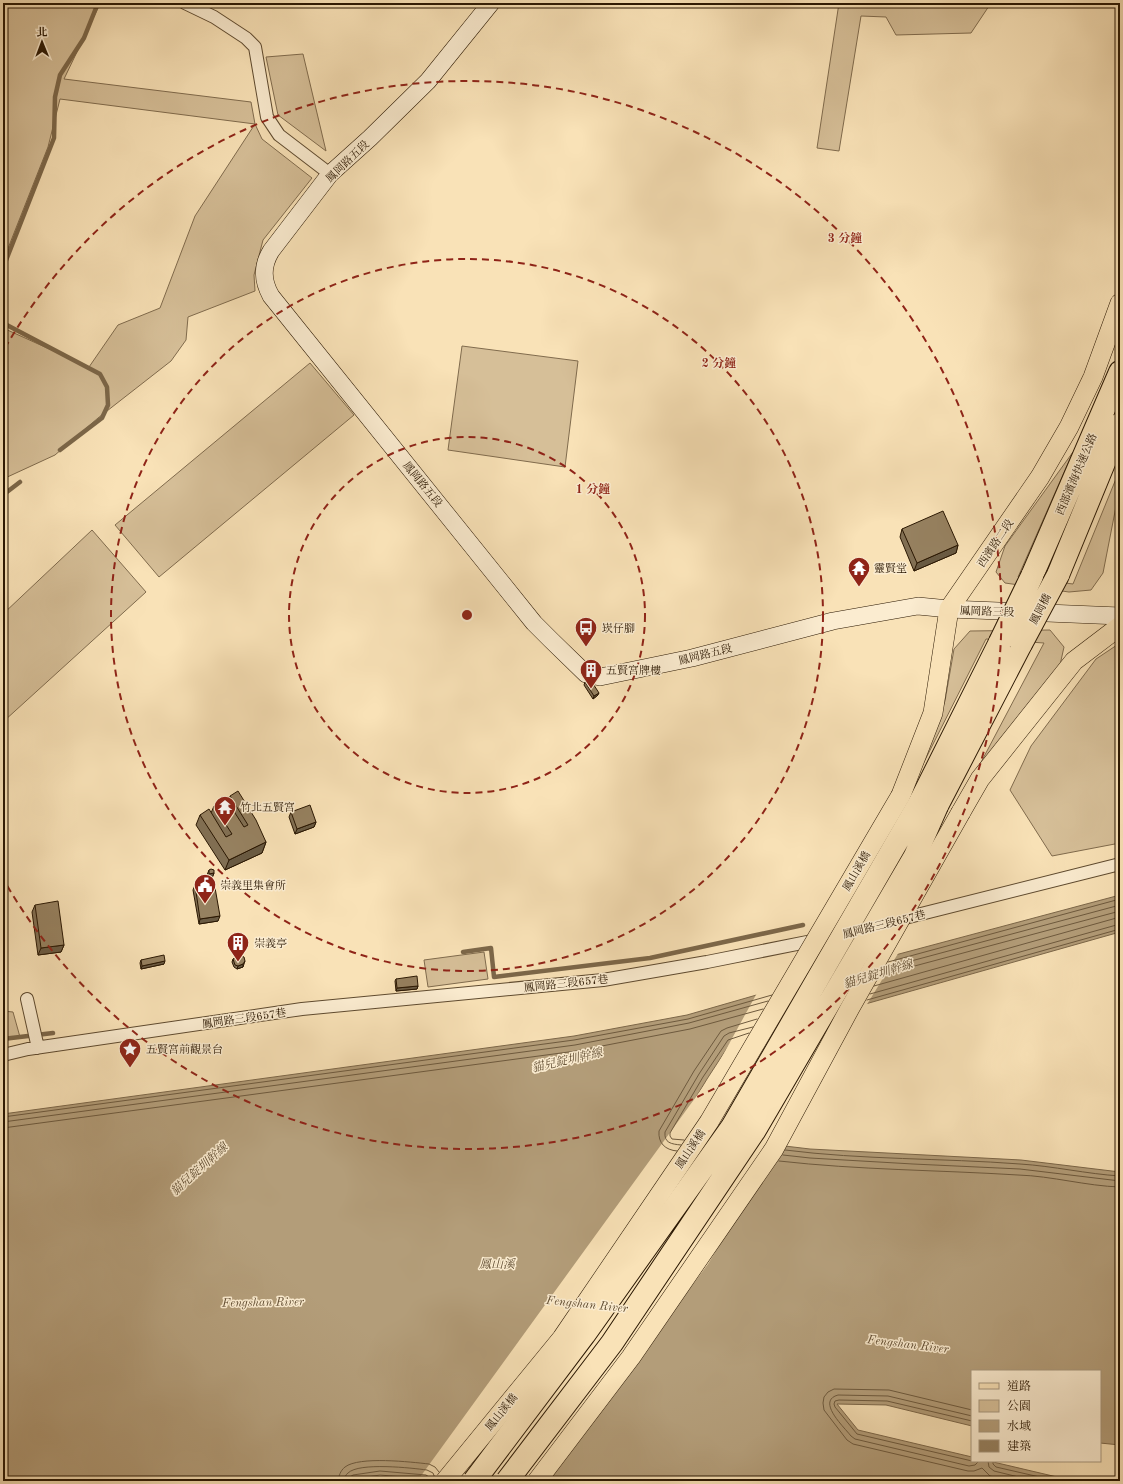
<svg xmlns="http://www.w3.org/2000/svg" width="1123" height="1484" viewBox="0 0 1123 1484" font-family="'Old Standard TT','Noto Serif TC',serif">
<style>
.green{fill:#d6bf98;stroke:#806b4d}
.water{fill:#b39d79;stroke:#7c6749}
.pier{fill:#f9e2b7}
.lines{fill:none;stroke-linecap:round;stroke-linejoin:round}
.shore{stroke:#6e5a3e;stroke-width:1}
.stream{stroke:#7c6749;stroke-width:4.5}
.street-casing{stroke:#5e4a2f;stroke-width:14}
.secondary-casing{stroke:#2a1702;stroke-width:18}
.primary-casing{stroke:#2a1702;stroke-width:20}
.highway-casing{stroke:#2a1702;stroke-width:24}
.street{stroke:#fbecd0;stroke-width:12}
.secondary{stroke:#fbecd0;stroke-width:17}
.primary{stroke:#f9e2b7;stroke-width:19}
.highway{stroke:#f9e2b7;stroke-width:22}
.primary-bridge-casing{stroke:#2a1702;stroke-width:20;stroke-linecap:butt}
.highway-bridge-casing{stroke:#2a1702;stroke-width:24;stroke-linecap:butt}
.primary-bridge{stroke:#f9e2b7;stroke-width:19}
.highway-bridge{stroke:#f9e2b7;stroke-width:22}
.wall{fill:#816f53;stroke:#2a1702}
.shaded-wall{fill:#695a43;stroke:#2a1702}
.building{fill:#968160;stroke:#2a1702}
.ring{fill:none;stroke:#8f2418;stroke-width:2;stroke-dasharray:7 5}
.labels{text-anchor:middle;stroke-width:3;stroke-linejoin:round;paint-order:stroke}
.street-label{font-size:11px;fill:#2a1702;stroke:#fbecd0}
.poi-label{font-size:11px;fill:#2a1702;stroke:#fbecd0;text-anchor:start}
.water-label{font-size:12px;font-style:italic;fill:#614d32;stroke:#fbecd0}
.centre{fill:#8f2418;stroke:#fbecd0;stroke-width:2}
.ring-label{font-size:12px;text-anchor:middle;font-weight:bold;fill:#8f2418;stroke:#fbecd0;stroke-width:3;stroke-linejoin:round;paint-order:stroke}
</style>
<rect width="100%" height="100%" fill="#f9e2b7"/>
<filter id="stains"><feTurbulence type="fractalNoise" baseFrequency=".005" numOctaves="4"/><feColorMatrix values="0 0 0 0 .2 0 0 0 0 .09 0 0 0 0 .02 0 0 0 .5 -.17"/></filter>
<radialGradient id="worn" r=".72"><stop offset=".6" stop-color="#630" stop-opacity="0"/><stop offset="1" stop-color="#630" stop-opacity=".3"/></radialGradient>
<path class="green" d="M3,3H99L98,8L64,79L251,102L255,124L262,139L312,178L263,240L254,275L255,291L188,317L186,340L171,361L98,418L55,455L3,479V328L89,367L118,325L160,308L195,216L255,124L60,99L48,147L3,261Z
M839,3H991L971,33L896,35L886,17L861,16L839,151L817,148Z
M303,54L326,151L278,115L266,57Z
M462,346L578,361L565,467L448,450Z
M310,363L354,415L159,577L115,525Z
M1073,452L1018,577L1073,584L1120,469V486L1103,573L1091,590L1069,592L1005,583L996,572L1005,546Z
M92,530L146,592L4,721H3V614Z
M1050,630L1064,647L1060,665L978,768L1044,643L986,639L918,774L945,701L954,649L970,631Z
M1120,643V843L1052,856L1010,790L1031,746L1096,659Z
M484,952L488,979L428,987L424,960Z
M3,1011L13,1012L20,1037L3,1039Z"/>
<path class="water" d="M1120,895V932L731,1042L707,1079L673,1135L734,1140L810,1149L1021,1160L1120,1172V1445L1100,1443V1371H972V1426L886,1405L837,1404L858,1430L972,1457V1461H989L1074,1481H448L380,1475L342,1481H3V1114L574,1036L687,1015L899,954Z"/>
<path class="pier" d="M899,952L866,1006L732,1044L712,1075L757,993Z
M711,1076L676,1134L734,1138L781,1144L708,1264L547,1481L418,1480Z"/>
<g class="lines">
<path class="shore" d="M888,962L1120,899
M885,968L1120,905
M881,975L1120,911
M874,986L1120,917
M870,994L1120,924
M867,1000L1120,929
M3,1117L574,1040L688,1019L772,995
M3,1122L575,1045L689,1023L768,1001
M3,1128L576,1051L690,1029L763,1009
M684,1140L672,1139L670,1136V1133L703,1077L728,1040L749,1033
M681,1145C671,1144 664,1143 665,1132L699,1074L724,1036L729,1033L753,1027
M785,1150C863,1160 942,1158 1020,1164C1053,1166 1087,1174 1120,1176
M677,1151C665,1150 658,1143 659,1131L694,1071L721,1031L727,1028L757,1019
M783,1155L810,1158L913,1164L1020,1169L1120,1181
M779,1161C858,1170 938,1170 1018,1175C1052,1176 1086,1186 1120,1187
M972,1410L889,1390L834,1389L828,1392L824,1397L823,1403L824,1410L847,1440L853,1444L968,1471H974L982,1468L990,1476L1009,1481
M972,1416L888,1396L838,1395C816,1401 844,1427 851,1436L855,1439L969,1466L975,1465L979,1461
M972,1421L887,1401L839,1400L835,1401L834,1404L835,1407L857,1434L972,1461
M988,1461L989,1467L994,1471L1035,1481
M993,1461V1464L996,1467L1057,1481
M338,1481C339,1476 340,1471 345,1467C359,1456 411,1462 429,1464L435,1467L439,1472
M344,1481C345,1478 345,1475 348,1473C359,1462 412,1468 427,1470L433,1473L435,1478
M350,1481V1477L353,1475L380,1471L426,1475L429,1477L430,1481"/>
<path class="stream" d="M3,268L54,138L55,97L60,75L84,38L98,3
M3,323L100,374L107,387L108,405L102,418L60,450
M3,495L20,482
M463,952L491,948L494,977L650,958L803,925
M3,1039L53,1033"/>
<g class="street-casing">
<path id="street" d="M185,3L214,17L246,38L255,47L267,117L279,135L330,174
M897,920L1120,864
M27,999L38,1048
M3,1055L28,1049L302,1009L603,980L707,962L817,940"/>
</g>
<g class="secondary-casing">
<path id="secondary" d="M491,3L428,81L370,138L330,174L271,251C262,266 262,280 271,296L534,623L551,640L586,674L600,677L692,658L833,621L918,606L949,609L1120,616"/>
</g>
<g class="primary-casing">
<path id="primary" d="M901,795L933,713L949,609L1040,477L1069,427L1093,377L1120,303
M961,812L980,779L1074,661L1120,626"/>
</g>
<g class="highway-casing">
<path id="highway" d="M1058,575L1120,424
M1032,576L1120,372
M920,802L1000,642
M937,806L1021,644"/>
</g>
<use href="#street" class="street"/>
<use href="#secondary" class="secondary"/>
<use href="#primary" class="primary"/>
<use href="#highway" class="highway"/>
<g class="primary-bridge-casing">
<path id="primary-bridge" d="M445,1481L562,1338L709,1122L901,795
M537,1481L631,1357L774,1149L850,1008L961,812"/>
</g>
<g class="highway-bridge-casing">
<path id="highway-bridge" d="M1000,642L1032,576
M1021,644L1058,575
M474,1481L584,1335L732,1127L920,802
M507,1481L612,1343L755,1130L915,856L937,806"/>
</g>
<use href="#primary-bridge" class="primary-bridge"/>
<use href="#highway-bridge" class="highway-bridge"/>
</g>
<path class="wall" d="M902,529L958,545L956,553L914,571L900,537Z
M585,682L598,695L593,699L584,685Z
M230,796L266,842L262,853L225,870L196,825L200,815L211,813L214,806L228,802Z
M291,812L316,822L314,827L295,834L289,817Z
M209,870L214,873L210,882L218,921L199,924L193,890L195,885L206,883L205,880Z
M35,905L64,945L61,952L38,955L32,912Z
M233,959L245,961L243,967L237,969L234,967L232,962Z
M141,960L164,964L141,969L140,963Z
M396,979L418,986L417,989L396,991L395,981Z"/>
<path class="shaded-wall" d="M958,545L956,553L914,571L917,563Z
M599,693L598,695L593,699L594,696Z
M316,822L314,827L295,834L297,829Z
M266,842L262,853L225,870L229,860Z
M214,873L210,884H206L209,874Z
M220,916L218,921L199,924L200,919Z
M64,945L61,952L38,955L41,948Z
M165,961L164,964L141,969L142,966Z
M243,964V967L237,969L238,966Z
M418,986L417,989L396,991L397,988Z"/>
<path class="building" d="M943,511L958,545L917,563L902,529Z
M590,679L599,693L594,696L585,682Z
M238,791L256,820L266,842L229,860L200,815L209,809L226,837L232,834L214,806L226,799L244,827L248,825L230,796Z
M310,805L316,822L297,829L291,812Z
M211,869L214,870V873L209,874V870Z
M214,882L220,916L200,919L195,885Z
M58,901L64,945L41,948L35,905Z
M164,955L165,961L142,966L141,960Z
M239,955L244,957L245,961L243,964L238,966L235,965L233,959Z
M417,976L418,986L397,988L396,979Z"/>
<g class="ring">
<circle cx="467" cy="615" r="178"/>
<circle cx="467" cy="615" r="356"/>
<path d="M5 348A534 534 0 1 1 5 882"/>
</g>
<defs>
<g id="temple-pin" transform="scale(1.15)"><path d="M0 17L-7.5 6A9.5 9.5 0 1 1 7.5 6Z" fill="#8f2418" stroke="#fbecd0"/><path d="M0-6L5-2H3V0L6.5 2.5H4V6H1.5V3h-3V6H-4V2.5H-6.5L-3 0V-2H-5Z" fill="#fff"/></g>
<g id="bus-pin" transform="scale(1.15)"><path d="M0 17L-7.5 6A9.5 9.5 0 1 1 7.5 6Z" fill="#8f2418" stroke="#fbecd0"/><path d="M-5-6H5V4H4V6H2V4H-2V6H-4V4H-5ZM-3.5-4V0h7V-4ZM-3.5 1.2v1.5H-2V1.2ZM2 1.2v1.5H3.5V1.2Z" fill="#fff"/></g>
<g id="building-pin" transform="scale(1.15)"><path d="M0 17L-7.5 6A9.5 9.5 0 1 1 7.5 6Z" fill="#8f2418" stroke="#fbecd0"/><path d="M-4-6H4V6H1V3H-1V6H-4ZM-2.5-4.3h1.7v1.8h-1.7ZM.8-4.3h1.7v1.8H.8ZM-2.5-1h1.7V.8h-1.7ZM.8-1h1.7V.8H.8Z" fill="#fff"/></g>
<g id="civic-pin" transform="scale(1.15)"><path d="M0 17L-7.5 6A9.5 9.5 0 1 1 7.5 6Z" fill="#8f2418" stroke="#fbecd0"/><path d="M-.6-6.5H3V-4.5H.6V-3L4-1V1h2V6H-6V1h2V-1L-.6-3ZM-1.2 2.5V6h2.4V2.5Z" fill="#fff"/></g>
<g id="sight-pin" transform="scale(1.15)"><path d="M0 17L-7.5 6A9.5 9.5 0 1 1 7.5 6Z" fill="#8f2418" stroke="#fbecd0"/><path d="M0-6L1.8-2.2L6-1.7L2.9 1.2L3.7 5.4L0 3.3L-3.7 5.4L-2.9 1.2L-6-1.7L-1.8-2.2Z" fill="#fff"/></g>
</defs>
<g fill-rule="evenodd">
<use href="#temple-pin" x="859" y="568"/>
<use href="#bus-pin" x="586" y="628"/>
<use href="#building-pin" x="591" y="670"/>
<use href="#temple-pin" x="225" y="807"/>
<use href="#civic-pin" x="205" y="885"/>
<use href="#building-pin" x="238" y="943"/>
<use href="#sight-pin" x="130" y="1049"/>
</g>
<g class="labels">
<g class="street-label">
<text transform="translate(347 161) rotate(-44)" y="4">鳳岡路五段</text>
<text transform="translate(1076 474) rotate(-67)" y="4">西部濱海快速公路</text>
<text transform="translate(423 484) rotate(51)" y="4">鳳岡路五段</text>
<text transform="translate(995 543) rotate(-56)" y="4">西濱路二段</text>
<text transform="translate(1040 609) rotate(-62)" y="4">鳳岡橋</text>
<text transform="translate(987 611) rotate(2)" y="4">鳳岡路三段</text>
<text transform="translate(705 654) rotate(-14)" y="4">鳳岡路五段</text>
<text transform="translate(856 871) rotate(-60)" y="4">鳳山溪橋</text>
<text transform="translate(884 924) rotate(-14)" y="4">鳳岡路三段657巷</text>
<text transform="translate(566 983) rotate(-6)" y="4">鳳岡路三段657巷</text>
<text transform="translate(244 1018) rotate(-8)" y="4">鳳岡路三段657巷</text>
<text transform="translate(690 1149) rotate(-56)" y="4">鳳山溪橋</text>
<text transform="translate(501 1412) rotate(-51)" y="4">鳳山溪橋</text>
</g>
<g class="poi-label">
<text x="874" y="572">靈賢堂</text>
<text x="602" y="632">崁仔腳</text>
<text x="606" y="674">五賢宮牌樓</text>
<text x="240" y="811">竹北五賢宮</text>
<text x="220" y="889">崇義里集會所</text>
<text x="254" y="947">崇義亭</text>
<text x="146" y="1053">五賢宮前觀景台</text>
</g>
<g class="water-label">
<text transform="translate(878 974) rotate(-17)" y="4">貓兒錠圳幹線</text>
<text transform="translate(567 1060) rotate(-13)" y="4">貓兒錠圳幹線</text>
<text transform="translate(199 1169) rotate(-42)" y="4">貓兒錠圳幹線</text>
<text x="497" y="1268">鳳山溪</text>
<text transform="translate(263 1302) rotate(-1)" y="4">Fengshan River</text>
<text transform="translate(587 1304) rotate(6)" y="4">Fengshan River</text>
<text transform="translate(908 1344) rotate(7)" y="4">Fengshan River</text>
</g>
</g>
<circle cx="467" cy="615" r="6" class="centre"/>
<g class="ring-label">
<text x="845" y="242">3 分鐘</text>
<text x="719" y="367">2 分鐘</text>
<text x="593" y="493">1 分鐘</text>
</g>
<rect width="1123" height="1484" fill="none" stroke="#f9e2b7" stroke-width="16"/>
<rect x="4" y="4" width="1115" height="1476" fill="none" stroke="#2a1702" stroke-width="2"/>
<rect x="8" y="8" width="1107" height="1468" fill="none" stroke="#2a1702"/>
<rect x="971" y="1370" width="130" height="92" fill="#fbecd0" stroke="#a7977e"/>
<rect x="979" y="1383" width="20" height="6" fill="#f9e2b7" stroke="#a7977e"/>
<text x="1007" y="1390" font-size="12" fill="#2a1702">道路</text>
<rect x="979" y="1400" width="20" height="12" fill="#d6bf98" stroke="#a7977e"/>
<text x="1007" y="1410" font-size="12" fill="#2a1702">公園</text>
<rect x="979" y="1420" width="20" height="12" fill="#b39d79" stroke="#a7977e"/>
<text x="1007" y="1430" font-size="12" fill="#2a1702">水域</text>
<rect x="979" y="1440" width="20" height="12" fill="#968160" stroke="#a7977e"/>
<text x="1007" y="1450" font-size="12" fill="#2a1702">建築</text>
<g transform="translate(42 42) rotate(359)" stroke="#fbecd0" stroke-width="3" paint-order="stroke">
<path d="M0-3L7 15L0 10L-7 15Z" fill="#2a1702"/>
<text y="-6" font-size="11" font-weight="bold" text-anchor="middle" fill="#2a1702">北</text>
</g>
<rect width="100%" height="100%" filter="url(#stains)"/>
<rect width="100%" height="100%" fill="url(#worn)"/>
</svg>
